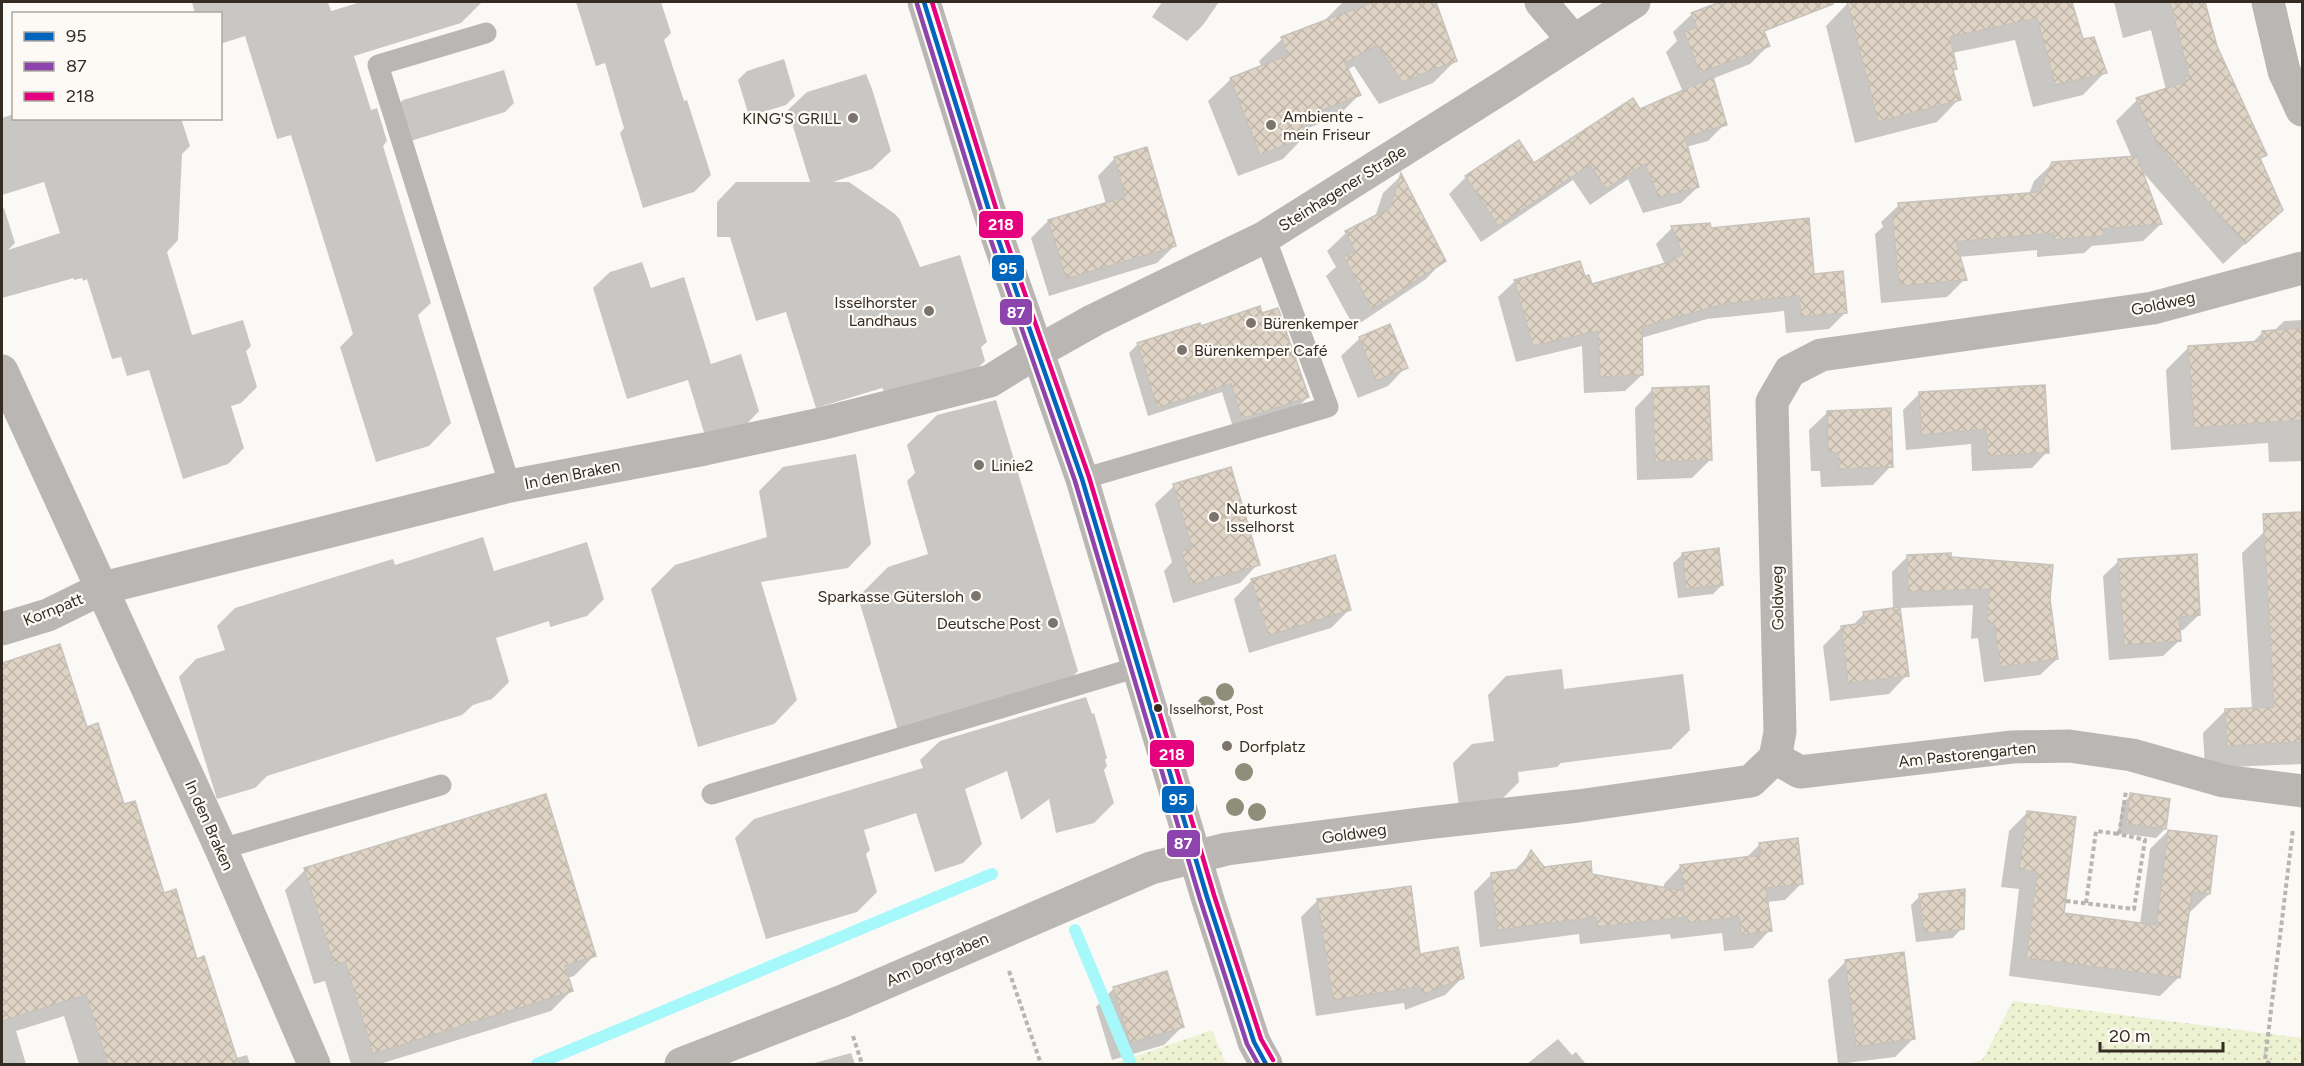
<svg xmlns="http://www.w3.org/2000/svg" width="2304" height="1066" viewBox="0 0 2304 1066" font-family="Figtree,sans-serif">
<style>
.grass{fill:url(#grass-dots)}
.shadow{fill:#0003}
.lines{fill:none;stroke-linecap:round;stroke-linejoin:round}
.stream{stroke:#a6f8fa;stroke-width:12}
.building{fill:url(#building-cross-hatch);stroke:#c7c3bd;stroke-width:1.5}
.path{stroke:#b8b5b3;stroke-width:4;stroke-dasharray:4.5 3;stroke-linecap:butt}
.service{stroke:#bab6b4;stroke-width:21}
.minor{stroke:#bab6b4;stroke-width:33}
.tertiary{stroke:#bab6b4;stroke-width:33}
.bus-1-casing{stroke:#fdf9f4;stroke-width:9}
.bus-2-casing{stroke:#fdf9f4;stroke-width:9}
.bus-3-casing{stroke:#fdf9f4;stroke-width:9}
.bus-1{stroke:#0065bd;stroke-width:4.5}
.bus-2{stroke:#8e44ad;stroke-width:4.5}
.bus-3{stroke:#e5007d;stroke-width:4.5}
.tree{fill:#8d8f7a}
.poi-dot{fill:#7a746d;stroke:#fdf9f4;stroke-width:2}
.bus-dot{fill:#342c23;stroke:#fdf9f4;stroke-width:2}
.labels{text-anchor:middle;stroke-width:4.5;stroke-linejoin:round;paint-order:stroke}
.bus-label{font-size:14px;fill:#342c23;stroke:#fdf9f4;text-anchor:start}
.poi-label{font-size:16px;fill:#342c23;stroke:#fdf9f4;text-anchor:start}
.street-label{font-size:16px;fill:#342c23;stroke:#fdf9f4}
.line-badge{stroke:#fdf9f4;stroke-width:2}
.badge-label{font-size:16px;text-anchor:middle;font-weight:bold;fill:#fff}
</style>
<defs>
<pattern id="grass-dots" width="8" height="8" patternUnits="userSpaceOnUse" patternTransform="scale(1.5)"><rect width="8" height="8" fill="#edf2d2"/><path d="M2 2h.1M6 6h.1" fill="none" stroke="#ccd0b4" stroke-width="1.8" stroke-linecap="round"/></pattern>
<pattern id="building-cross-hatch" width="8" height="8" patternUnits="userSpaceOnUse" patternTransform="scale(1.5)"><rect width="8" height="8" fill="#ded3c4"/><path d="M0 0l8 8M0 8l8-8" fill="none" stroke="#bfb5a8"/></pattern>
</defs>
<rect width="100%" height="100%" fill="#fbf9f6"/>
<path class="grass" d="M2013,1001L2302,1038V1064H1969L1983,1059Z
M1212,1030L1226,1064H1113Z"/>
<path class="shadow" d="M192,2H328L331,11L361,2H482L461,23L354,56L371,110L377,108L387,141L383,146L431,303L418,315L451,423L429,446L376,462L340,347L353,334L291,135L277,139L245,36L220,44V14H207L206,11L195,14Z
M576,2H661L671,33L664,40L684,101L687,100L711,175L694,192L643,208L620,133L624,128L605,63L596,66Z
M1162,2H1219L1203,25L1187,41L1152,17Z
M1343,2H1434L1456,60L1433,83L1379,104L1354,66L1347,70L1359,95L1337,117L1303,130L1305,136L1283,159L1238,176L1208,101L1231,79L1262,67L1259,61L1282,39L1323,22Z
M1721,2H1752L1768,46L1750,64L1712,79L1725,124L1708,141L1686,147L1698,187L1681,203L1643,213L1628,179L1590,205L1573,180L1481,242L1449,194L1466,177L1518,142L1533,165L1640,110L1683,92L1666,52L1677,41L1673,32L1692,14Z
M1856,2H2070L2082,41L2105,72L2083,95L2033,107L2015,40L1952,53L1956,68L1952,72L1959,99L1937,122L1855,143L1826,26L1848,3Z
M2114,2H2204L2216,47L2265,155L2259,160L2281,210L2223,264L2141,170L2161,224L2143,241L2092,246L2084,253L2037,257V250L1958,257L1965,279L1947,297L1881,303L1875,234L1883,227L1881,222L1899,205L2029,194L2034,181L2052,164L2132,158L2116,121L2137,100L2166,90L2151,30L2123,38Z
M784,59L795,96L786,105L749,116L738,80L747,71Z
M504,70L514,103L505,112L404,143L394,109L403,100Z
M866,74L872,89L891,151L872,169L833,182H849L895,214L900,220L920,267L960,255L987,342L981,347L985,361L966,380L885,392L882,388L816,408L786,312L756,321L730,237H717V202L736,182H810L788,110L807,92Z
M14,114V118H181L190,146L182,154L178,240L167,252L192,335L243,320L251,346L246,351L257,387L241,403L231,406L244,448L228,464L183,479L149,370L127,376L121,357L112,359L87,279L83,281L82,278L74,280V278L2,298V209L4,208L15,243L8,250L60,233L44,182L2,195V118Z
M1115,158L1174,246L1157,263L1049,296L1031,238L1048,221L1106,204L1098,176Z
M1401,176L1444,260L1426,279L1354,327L1326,276L1336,267L1327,251L1346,233L1375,217L1383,193Z
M1672,228L1710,229L1813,275L1845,313L1829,329L1786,333L1784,311L1707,319L1641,338L1642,375L1625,391L1584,393L1582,346L1516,362L1498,297L1515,281L1584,278L1591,285L1665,265L1656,244Z
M642,262L651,288L684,277L711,364L741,354L759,411L743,428L706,439L688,380L627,399L593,288L610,272Z
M2302,320V461L2269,462L2268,443L2171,450L2166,370L2189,347L2251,344L2263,332H2273L2284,321Z
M1360,338L1406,367L1388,386L1358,398L1341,356Z
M1138,344L1308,397L1299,406L1233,427L1222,392L1148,416L1129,353Z
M1653,389L1710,460L1692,478L1637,480L1635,408Z
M1919,394L2047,452L2032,468L1972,471L1971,444L1906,450L1903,410Z
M996,400L1078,671L1048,701L902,744L858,597L888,567L928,554L907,481L915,473L907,445L937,415Z
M1828,412L1891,466L1873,485L1821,487L1820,471H1811L1809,430Z
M856,454L871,544L848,568L761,582L797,700L774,724L698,747L651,589L675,565L767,537L759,491L783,467Z
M1174,486L1258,564L1240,583L1173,603L1164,571L1172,562L1155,504Z
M2302,527V764L2205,768L2203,733L2225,711L2252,709L2242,553L2265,531Z
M483,537L494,571L587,542L604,599L587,616L550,627L549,621L496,638L509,682L492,699L473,705L462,715L267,776L255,788L217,799L179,677L196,659L225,650L217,626L235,608L393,559L395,565Z
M1683,554L1722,585L1713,594L1678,598L1673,563Z
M1908,556L2049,599L2057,659L2040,675L1984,682L1978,638L1971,639L1973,605L1899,608L1907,675L1889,694L1830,701L1823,646L1842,627L1852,626L1864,614L1893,610L1892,572Z
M2119,561L2199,615L2183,630L2178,631L2179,641L2163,656L2109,660L2103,576Z
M1252,580L1349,610L1331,628L1249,653L1234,599Z
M59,646L86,729L196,961L236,1058L247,1055L250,1064H79L64,1016L16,1031L26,1064H2V665Z
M1562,669L1564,689L1683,674L1690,730L1671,749L1561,763L1557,767L1518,772L1519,782L1501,800L1459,806L1453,763L1472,744L1494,741L1488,695L1506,676Z
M1086,697L1092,714L1094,713L1107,758L1105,760L1107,766L1104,770L1114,803L1094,823L1056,833L1049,799L1021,820L1007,771L965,789L982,844L963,863L935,872L916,813L864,830L870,850L866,854L877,892L857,912L766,939L735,838L754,819L923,768L920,760L940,741Z
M2131,795L2165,829L2156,838L2118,833L2122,804Z
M2027,813L2062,914L2140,924L2150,849L2168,831L2209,894L2190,912H2187L2178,978L2160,996L2009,976L2019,889L2001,887L2009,831Z
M1760,844L1802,883L1785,900L1767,902L1770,930L1753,948L1724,951L1722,933L1671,939L1670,934L1580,944L1579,934L1480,947L1474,892L1492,874L1513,872L1531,853L1544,868L1664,889V884L1681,866L1746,858Z
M305,870L595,955L574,976L567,978L571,991L551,1011L380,1064H351L325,981L314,984L285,890Z
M1920,896L1962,928L1953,938L1916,942L1911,905Z
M1318,900L1419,956L1462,978L1445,995L1405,1010L1404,1003L1316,1016L1301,917Z
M1846,961L1913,1039L1895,1057L1838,1064L1828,980Z
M1114,988L1182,1027L1164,1045L1112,1060L1096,1007Z
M1558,1039L1572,1055L1576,1052L1586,1064H1527Z
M851,1053L855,1064H811Z"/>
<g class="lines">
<path class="stream" d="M1075,930L1131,1064
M537,1064L992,874"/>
</g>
<path class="building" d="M1373,2H1436L1457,61L1402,82L1377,45L1345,63L1361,95L1300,119L1307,137L1260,155L1230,78L1288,55L1281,37Z
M1720,2H1832L1833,4L1764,31L1770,46L1700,73L1684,32L1697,27L1691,13Z
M1847,2H2072L2083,39L2094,37L2107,73L2055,85L2037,18L1950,37L1957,69L1953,70L1961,100L1878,122Z
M2170,2H2205L2217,46L2267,155L2260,158L2283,210L2245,244L2155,141L2136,98L2186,82L2185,77L2189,76Z
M1713,77L1727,125L1685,137L1699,187L1659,198L1645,164L1606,189L1590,165L1498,226L1465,176L1519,140L1534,163L1633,98L1640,109Z
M1147,147L1176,246L1066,279L1048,220L1125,197L1114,157Z
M2137,156L2162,224L2103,229V236L2054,240V233L1956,242L1967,280L1899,286L1892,215L1900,213L1898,203L2039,192L2052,162Z
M1401,173L1446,261L1372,310L1344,257L1355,251L1345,231L1390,208Z
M1809,218L1814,274L1843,271L1847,313L1801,317L1799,296L1724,304L1642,327L1643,375L1600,377L1598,331L1533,346L1514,280L1580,261L1585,276L1589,275L1592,284L1673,261L1672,258L1683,255L1671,226L1710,223L1711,228Z
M1260,306L1262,313L1278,308L1309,397L1242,419L1231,384L1157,408L1137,343L1200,323L1201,326Z
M1390,324L1408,368L1376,381L1359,337Z
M2302,328V420L2194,428L2188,346L2263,341L2262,331Z
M2045,385L2049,453L1988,456L1986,429L1921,435L1919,392Z
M1709,386L1712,460L1655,462L1652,388Z
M1891,408L1893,467L1839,469L1838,453H1828L1827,411Z
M1231,467L1260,565L1191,585L1181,551L1192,548L1173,484Z
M2302,512V742L2227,746L2225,709L2274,707L2263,514Z
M1719,548L1723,585L1686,589L1682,553Z
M1951,553V557L2053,565L2050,599L2058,659L2000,667L1994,623H1987L1989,589L1908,592L1907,555Z
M2197,554L2200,615L2179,617L2181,641L2124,645L2118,559Z
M1335,555L1351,610L1268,636L1251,579Z
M1900,607L1909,676L1848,683L1841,626L1865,623L1863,612Z
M60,644L87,727L98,723L124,804L135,801L164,893L176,889L197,959L204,956L239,1065H108L86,995L2,1021V663Z
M2130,793L2170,799L2166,829L2126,824Z
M546,794L596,956L565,966L573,991L373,1054L345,962L334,965L304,868Z
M2027,811L2076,817L2064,913L2156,925L2168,830L2217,836L2210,894L2192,892L2180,978L2026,958L2037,872L2019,869Z
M1798,838L1803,884L1766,888L1772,931L1741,935L1739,917L1688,923L1687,917L1597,927L1596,917L1497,930L1491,873L1521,869L1531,850L1544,867L1591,861L1592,874L1684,891L1680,865L1761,855L1759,843Z
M1411,886L1420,954L1458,947L1464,978L1422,995L1420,987L1333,1000L1317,899Z
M1965,889L1964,929L1924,934L1919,894Z
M1904,952L1915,1039L1856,1047L1845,960Z
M1167,971L1184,1027L1130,1043L1113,987Z"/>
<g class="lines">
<path class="path" d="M2066,901L2134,909L2145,840L2119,834L2126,791
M2086,903L2096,831L2119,834
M1009,971L1041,1064
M853,1036L862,1064
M2270,1064L2265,1060L2293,829"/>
<path class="service" d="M486,33L378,65L510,486
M1082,479L1328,407L1265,237
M712,794L1138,667
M221,849L441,785"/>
<path class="minor" d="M1541,2L1574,41
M2268,2L2284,71L2302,110
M2,371L221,849L314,1064
M2,629L48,615L103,588L510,486L705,449L820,424L990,381L1037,352
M1775,758L1800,772L2012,747L2069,746L2132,755L2224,781L2302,791
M681,1064L843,1001L1151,868L1227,849L1427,823L1578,806L1751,781L1775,758L1780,732L1772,402L1790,371L1821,355L2153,308L2302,268"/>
<path class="tertiary" d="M924,2L996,233L1082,479L1207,897L1254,1042L1266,1064
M1037,352L1094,320L1265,237L1503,87L1634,2"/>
<g class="bus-1-casing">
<path id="bus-1" d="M924,2L996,233L1082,479L1207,897L1254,1042L1266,1064"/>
</g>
<g class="bus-2-casing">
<path id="bus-2" d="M917,4L989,235L1075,481L1200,899L1247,1044L1258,1064"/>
</g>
<g class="bus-3-casing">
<path id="bus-3" d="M932,2L1003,231L1089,477L1214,895L1261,1039L1273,1060"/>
</g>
<use href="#bus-1" class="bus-1"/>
<use href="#bus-2" class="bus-2"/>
<use href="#bus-3" class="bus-3"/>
</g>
<g class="tree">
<circle cx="1225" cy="692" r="9"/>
<circle cx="1206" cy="705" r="9"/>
<circle cx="1244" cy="772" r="9"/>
<circle cx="1235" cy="807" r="9"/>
<circle cx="1257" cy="812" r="9"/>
</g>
<g class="poi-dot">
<circle cx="853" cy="118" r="6"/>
<circle cx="1271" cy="125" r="6"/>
<circle cx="929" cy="311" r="6"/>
<circle cx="1251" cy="323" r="6"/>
<circle cx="1182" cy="350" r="6"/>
<circle cx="979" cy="465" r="6"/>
<circle cx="1214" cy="517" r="6"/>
<circle cx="976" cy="596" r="6"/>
<circle cx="1053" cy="623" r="6"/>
<circle cx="1227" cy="746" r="6"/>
</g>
<circle class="bus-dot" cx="1158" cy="708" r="5"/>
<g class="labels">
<g class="bus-label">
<text x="1169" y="714">Isselhorst, Post</text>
</g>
<g class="poi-label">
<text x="1283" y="122">Ambiente -<tspan x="1283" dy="18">mein Friseur</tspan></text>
<text x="841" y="124" text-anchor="end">KING'S GRILL</text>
<text x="917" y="308" text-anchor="end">Isselhorster<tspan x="917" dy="18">Landhaus</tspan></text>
<text x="1263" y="329">Bürenkemper</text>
<text x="1194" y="356">Bürenkemper Café</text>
<text x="991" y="471">Linie2</text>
<text x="1226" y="514">Naturkost<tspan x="1226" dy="18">Isselhorst</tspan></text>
<text x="964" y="602" text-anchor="end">Sparkasse Gütersloh</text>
<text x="1041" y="629" text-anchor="end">Deutsche Post</text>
<text x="1239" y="752">Dorfplatz</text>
</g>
<g class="street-label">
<text transform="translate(1342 188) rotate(-32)" y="6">Steinhagener Straße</text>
<text transform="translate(2163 303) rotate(-12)" y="6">Goldweg</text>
<text transform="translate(572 474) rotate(-11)" y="6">In den Braken</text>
<text transform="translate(1777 598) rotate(-91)" y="6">Goldweg</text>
<text transform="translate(53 609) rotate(-22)" y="6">Kornpatt</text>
<text transform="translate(1967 754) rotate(-6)" y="6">Am Pastorengarten</text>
<text transform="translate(210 825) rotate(66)" y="6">In den Braken</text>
<text transform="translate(1354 833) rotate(-8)" y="6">Goldweg</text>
<text transform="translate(937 959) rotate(-24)" y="6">Am Dorfgraben</text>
</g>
</g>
<g class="line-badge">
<rect x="978" y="210" width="46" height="29" rx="6" fill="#e5007d"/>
<rect x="991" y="254" width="34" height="28" rx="6" fill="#0065bd"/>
<rect x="999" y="298" width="34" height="28" rx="6" fill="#8e44ad"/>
<rect x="1149" y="739" width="46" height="29" rx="6" fill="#e5007d"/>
<rect x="1161" y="785" width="34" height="29" rx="6" fill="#0065bd"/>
<rect x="1166" y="829" width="35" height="29" rx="6" fill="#8e44ad"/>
</g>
<g class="badge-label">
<text x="1001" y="230">218</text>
<text x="1008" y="274">95</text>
<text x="1016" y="318">87</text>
<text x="1172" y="760">218</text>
<text x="1178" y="805">95</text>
<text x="1183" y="849">87</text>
</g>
<rect width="2304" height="1066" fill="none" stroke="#342c23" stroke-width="6"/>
<rect x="12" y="12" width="210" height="108" fill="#fdf9f4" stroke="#ada7a0" stroke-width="1.5"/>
<rect x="24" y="32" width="30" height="9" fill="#0065bd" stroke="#ada7a0" stroke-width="1.5"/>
<text x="66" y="42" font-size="18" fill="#342c23">95</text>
<rect x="24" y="62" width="30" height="9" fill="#8e44ad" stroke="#ada7a0" stroke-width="1.5"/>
<text x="66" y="72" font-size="18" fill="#342c23">87</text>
<rect x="24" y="92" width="30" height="9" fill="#e5007d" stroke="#ada7a0" stroke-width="1.5"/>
<text x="66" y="102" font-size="18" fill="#342c23">218</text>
<path d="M2100 1042v9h123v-9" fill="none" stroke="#342c23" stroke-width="3"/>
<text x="2109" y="1042" font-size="18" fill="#342c23" stroke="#fdf9f4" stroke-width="4.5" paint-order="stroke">20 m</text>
</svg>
